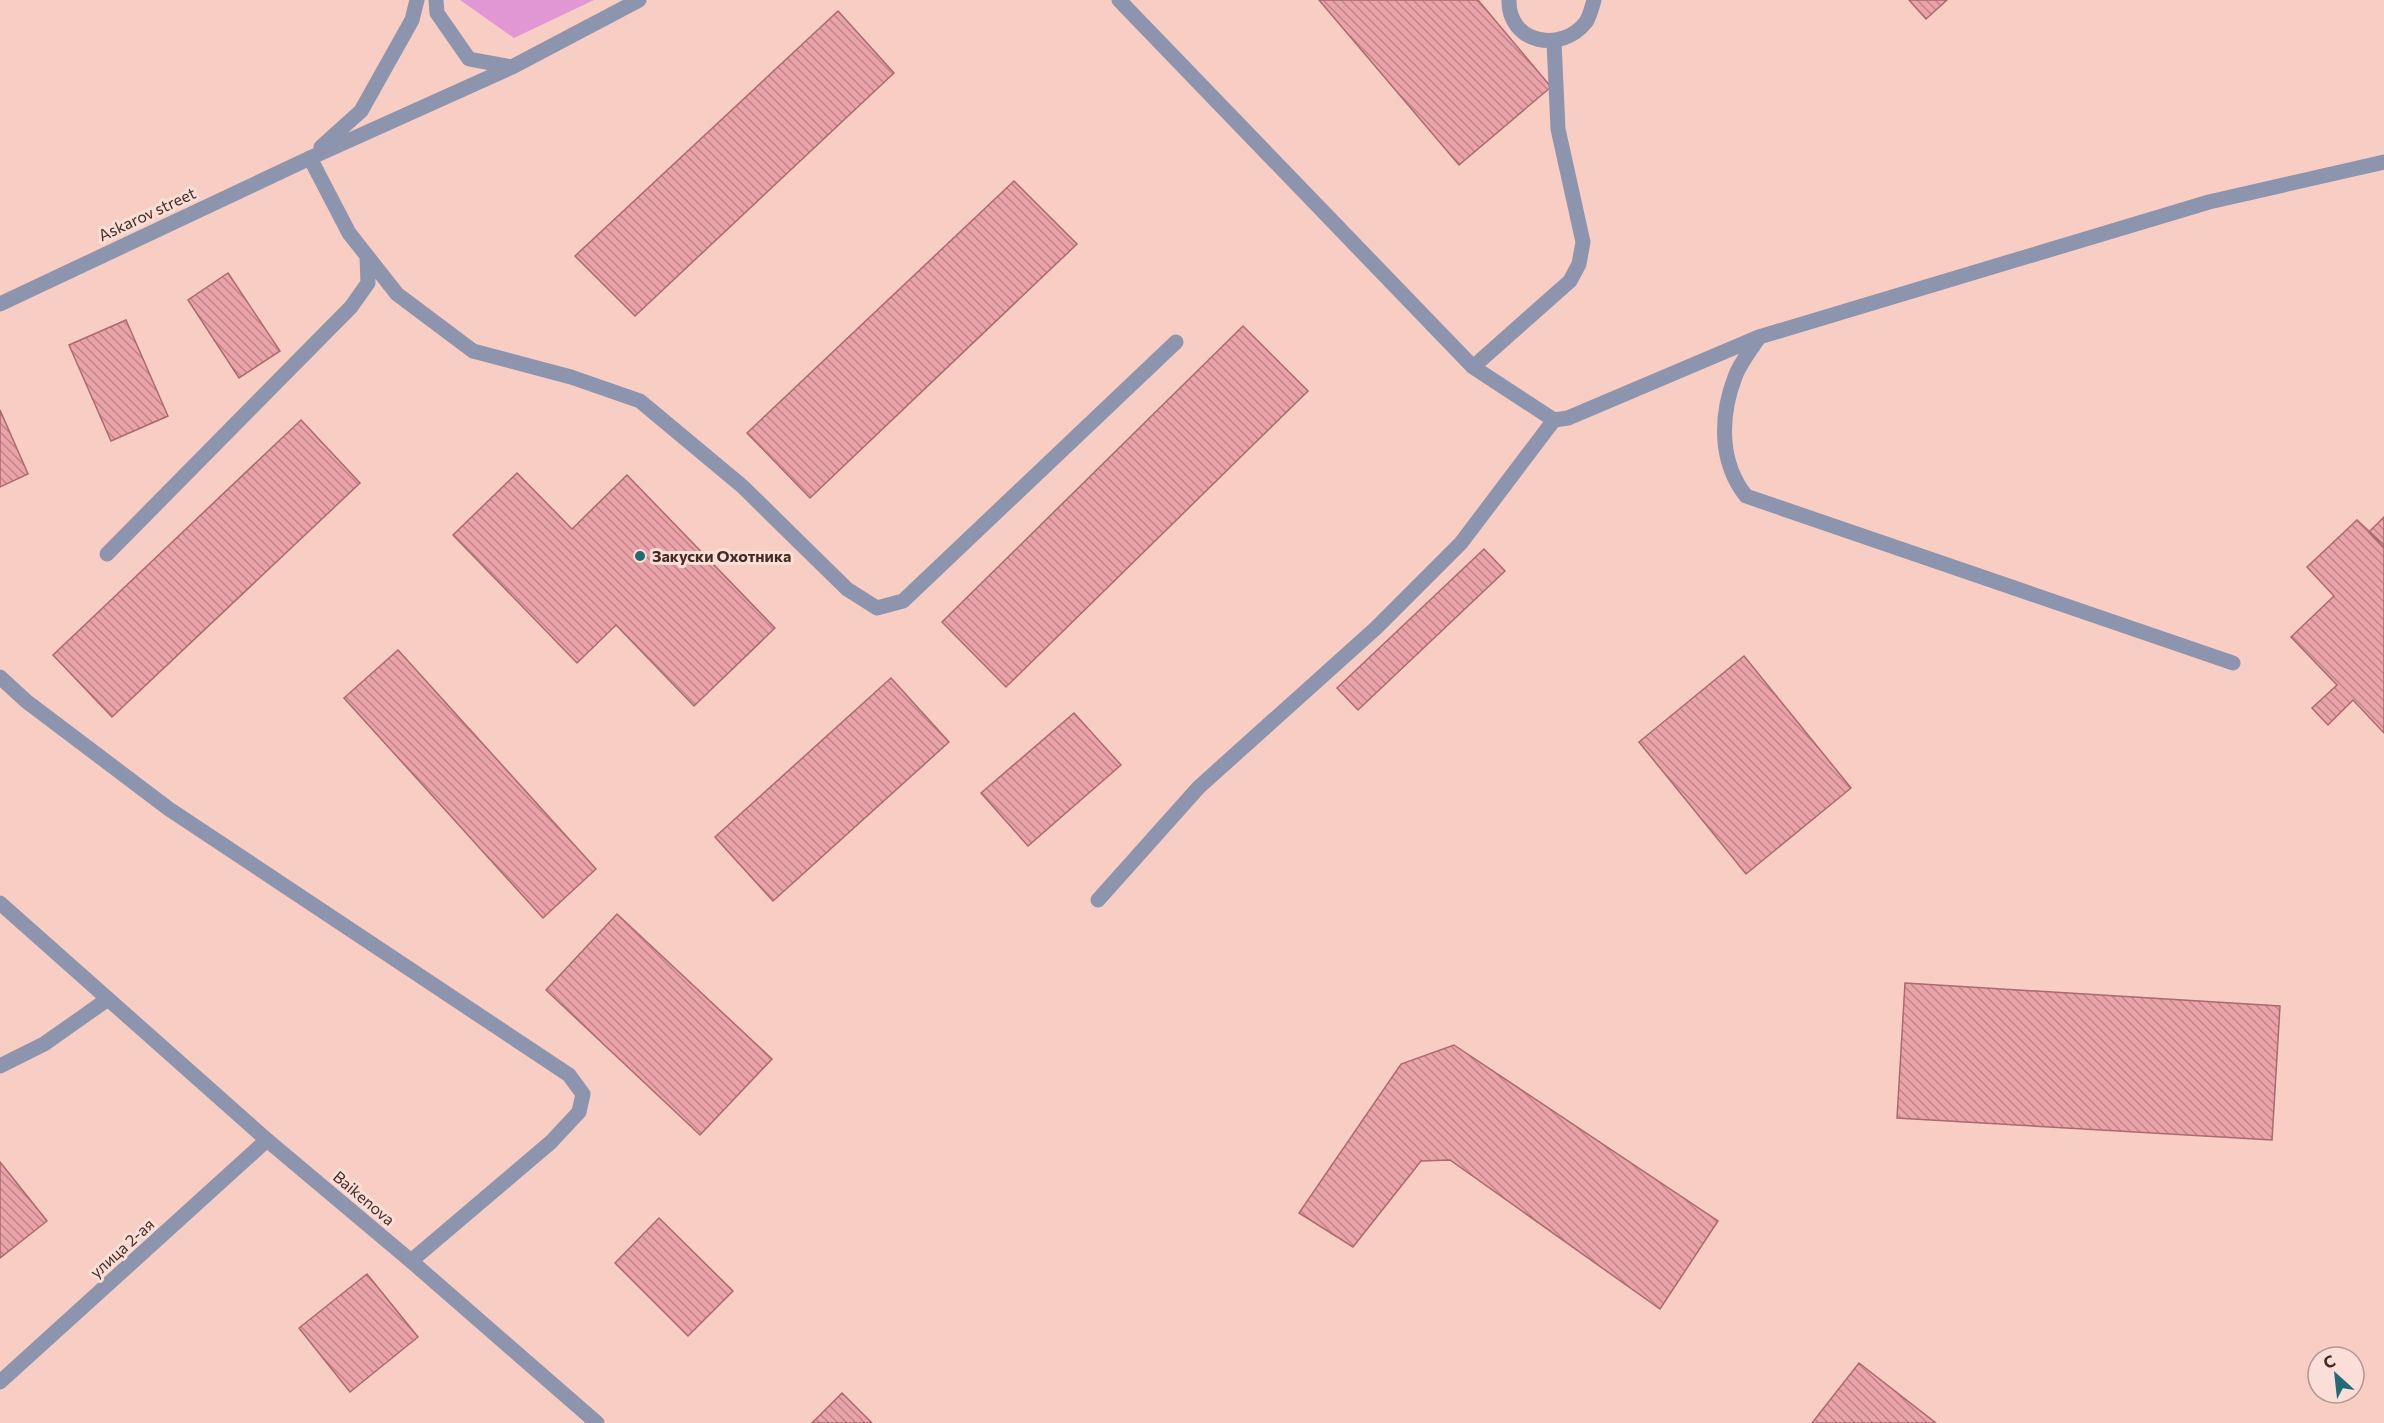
<svg xmlns="http://www.w3.org/2000/svg" width="2384" height="1423" viewBox="0 0 2384 1423" font-family="Commissioner,sans-serif">
<style>
.green{fill:#e197d4}
.building{fill:url(#building-back-hatch);stroke:#ab6970;stroke-width:1.5}
.lines{fill:none;stroke-linecap:round;stroke-linejoin:round}
.service{stroke:#8d94ad;stroke-width:15}
.minor{stroke:#8d94ad;stroke-width:15}
.tertiary{stroke:#8d94ad;stroke-width:15}
.poi-dot{fill:#236a78;stroke:#fbded7;stroke-width:2}
.labels{text-anchor:middle;stroke-width:6;stroke-linejoin:round;paint-order:stroke}
.street-label{font-size:16px;fill:#462b25;stroke:#fbded7}
.poi-label{font-size:16px;font-weight:bold;fill:#462b25;stroke:#fbded7;text-anchor:start}
</style>
<defs>
<pattern id="building-back-hatch" width="6" height="6" patternUnits="userSpaceOnUse" patternTransform="scale(1.5)"><rect width="6" height="6" fill="#eaa3a9"/><path d="M-1 5l2 2M0 0l6 6M5-1l2 2" fill="none" stroke="#bf8589"/></pattern>
</defs>
<rect width="100%" height="100%" fill="#f8cdc3"/>
<path class="green" d="M460,0H594L514,38Z"/>
<path class="building" d="M1319,0H1478L1551,87L1459,165Z
M1909,0H1947L1926,19Z
M838,11L894,73L635,316L575,256Z
M1014,181L1077,244L810,498L747,433Z
M228,273L280,351L239,378L188,300Z
M126,320L168,416L111,441L69,345Z
M1243,326L1308,391L1006,687L942,622Z
M0,410L28,474L0,487Z
M301,420L360,483L112,717L53,655Z
M517,473L572,529L627,475L775,628L694,706L616,625L577,663L453,535Z
M2384,517V545L2383,547L2369,532Z
M2357,520L2384,545V733L2353,700L2328,725L2312,708L2337,685L2291,637L2334,596L2307,567Z
M1484,549L1505,571L1358,710L1337,688Z
M398,650L596,869L543,918L344,698Z
M1744,656L1851,788L1746,874L1639,742Z
M891,678L949,742L773,901L715,837Z
M1074,713L1121,765L1028,846L981,793Z
M617,914L772,1059L700,1135L546,990Z
M1905,983L2280,1006L2272,1140L1897,1118Z
M1454,1045L1718,1221L1660,1309L1450,1160L1421,1161L1353,1247L1299,1213L1401,1064Z
M0,1162L47,1221L0,1258Z
M659,1218L733,1291L688,1336L615,1263Z
M367,1274L418,1337L350,1392L299,1328Z
M1859,1363L1936,1423H1812Z
M842,1393L872,1423H812Z"/>
<g class="lines">
<path class="service" d="M310,158L349,233L397,294L473,351L571,377L640,401L742,486L847,589L877,608L903,601L1176,342
M1759,337C1751,350 1740,363 1735,377C1720,416 1719,462 1746,496L2233,663
M107,554L351,307L368,283L367,257
M0,677L26,701L169,809L569,1075L583,1094L579,1112L551,1142L411,1261
M1098,900L1199,787L1376,628L1461,543L1554,420
M0,1066L44,1044L108,999
M0,1382L267,1140"/>
<path class="minor" d="M1119,0L1473,367L1554,420L1568,418L1759,337L2209,202L2384,162
M1509,0C1508,43 1561,54 1586,22C1590,16 1592,7 1594,0
M1473,367L1570,281L1579,264L1583,242L1558,129L1554,42
M0,903L267,1140L411,1261L597,1423"/>
<path class="tertiary" d="M436,0L437,13L469,59L512,67L639,0
M321,147L361,111L412,20L417,0
M0,304L310,158L512,67"/>
</g>
<circle class="poi-dot" cx="640" cy="556" r="6"/>
<g class="labels">
<g class="street-label">
<text transform="translate(147 214) rotate(-25)" y="6">Askarov street</text>
<text transform="translate(364 1198) rotate(40)" y="6">Baikenova</text>
<text transform="translate(122 1248) rotate(-42)" y="6">улица 2-ая</text>
</g>
<g class="poi-label">
<text x="652" y="562">Закуски Охотника</text>
</g>
</g>
<g transform="translate(2336 1375) rotate(333)"><circle r="28" fill="#fbded7" stroke="#b39690" stroke-width="1.5"/>
<path d="M0-4.5L10 22L0 15L-10 22Z" fill="#236a78"/>
<text y="-9" font-size="16" font-weight="bold" text-anchor="middle" fill="#462b25">С</text>
</g>
</svg>
